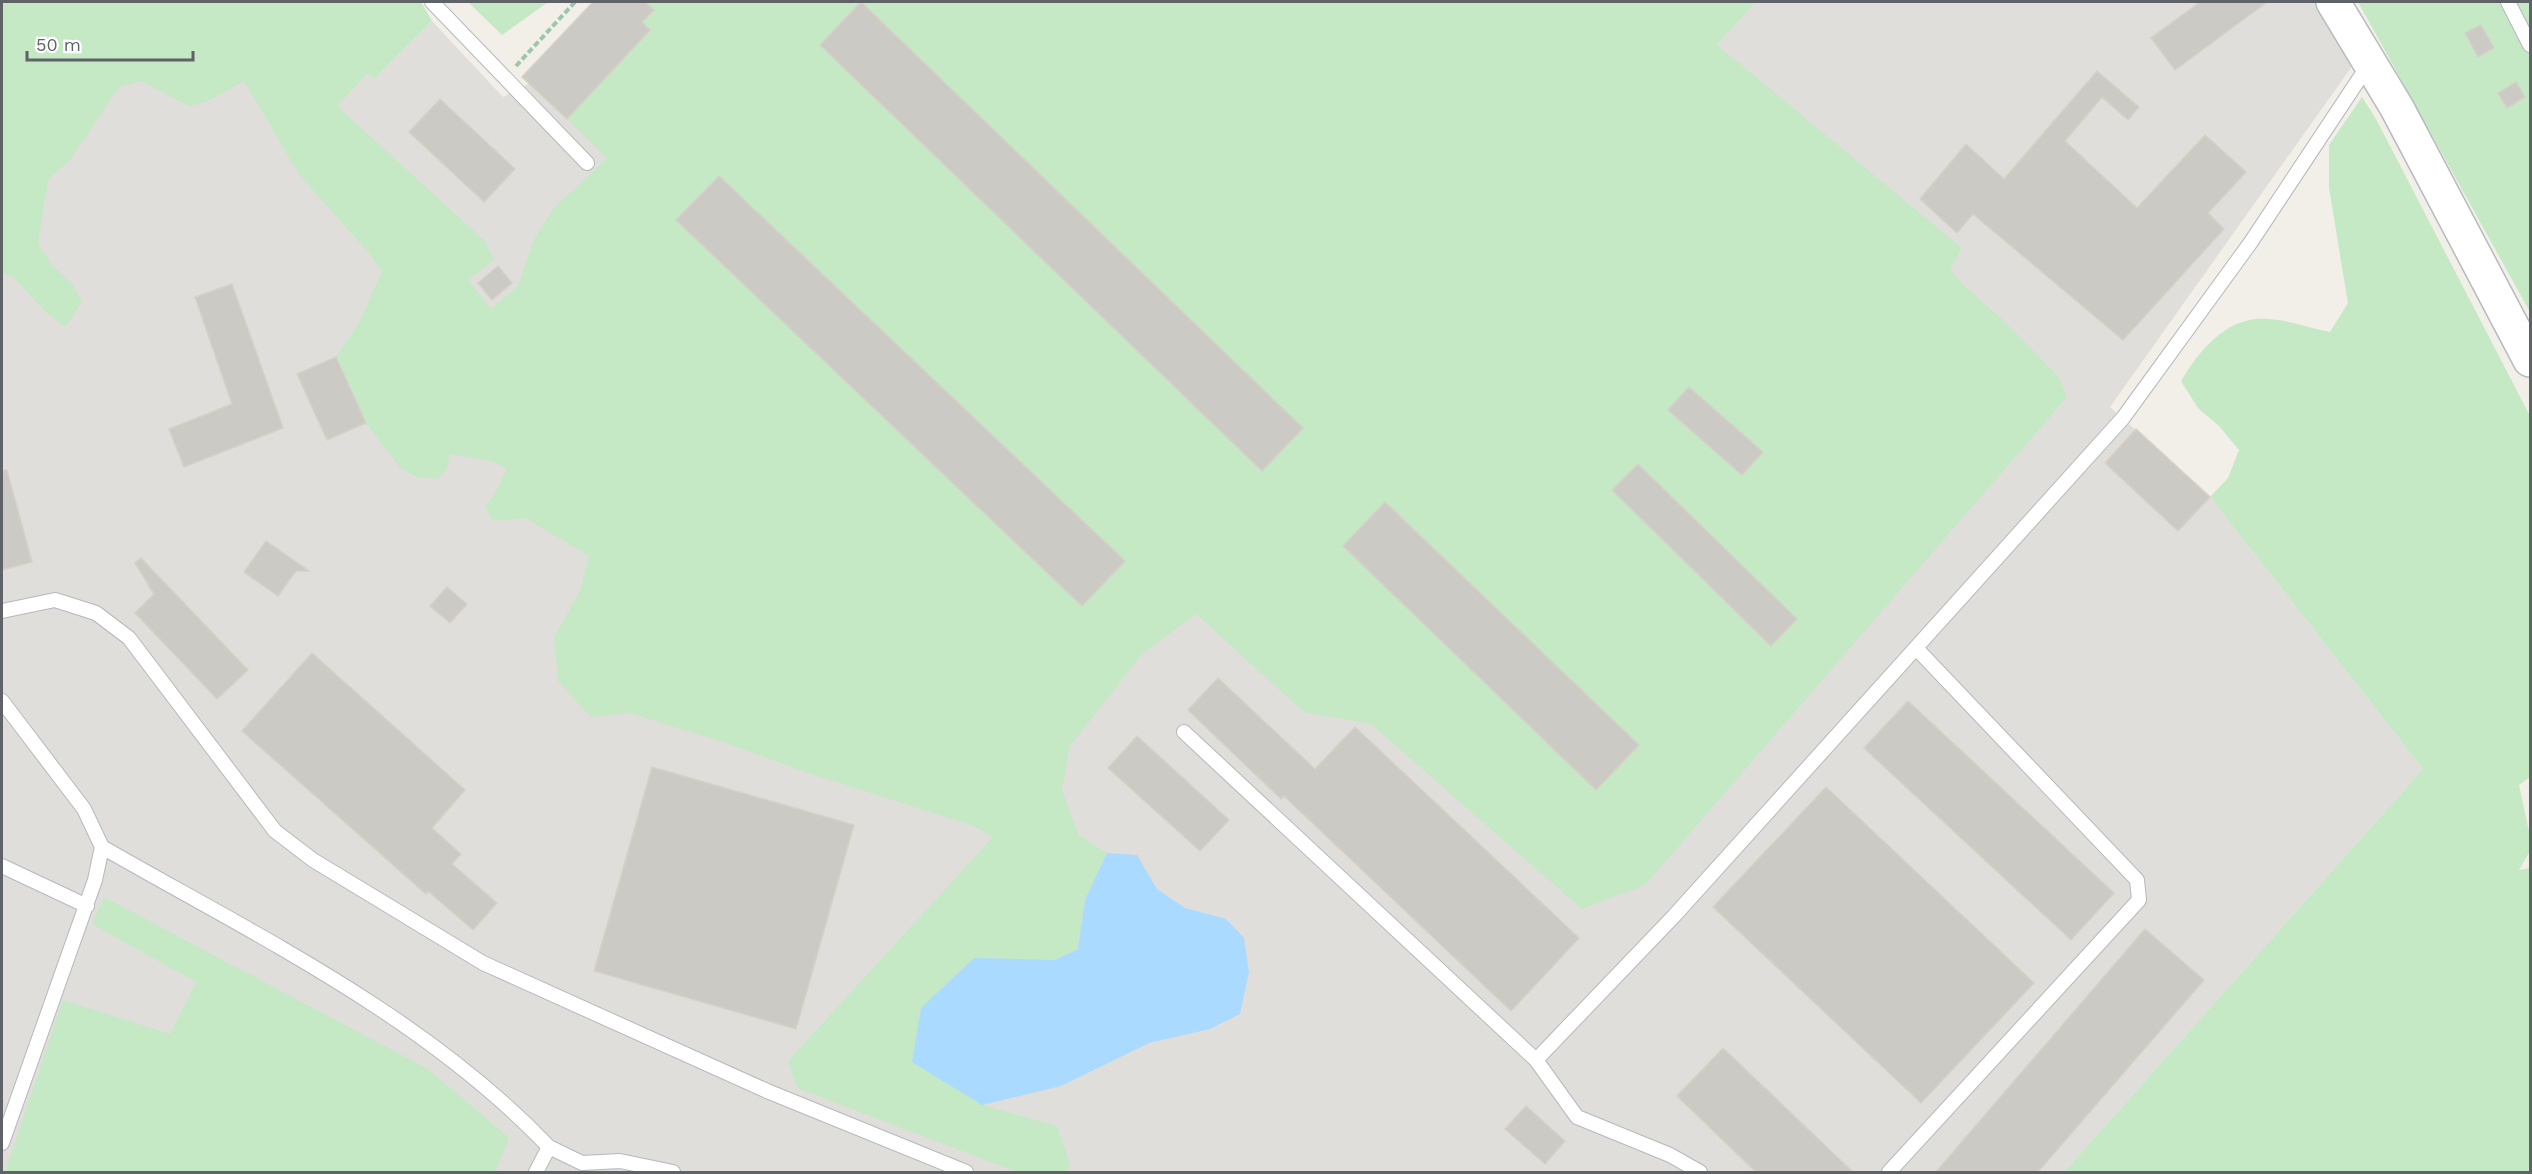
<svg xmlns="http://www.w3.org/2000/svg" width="2532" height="1174" viewBox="0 0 2532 1174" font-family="'Work Sans',sans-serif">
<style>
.industrial{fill:#e0deda}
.green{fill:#c5e8c5}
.water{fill:#aadaff}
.building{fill:#cccac5;stroke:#d6d1c6;stroke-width:1.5}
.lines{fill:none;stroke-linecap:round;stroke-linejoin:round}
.lane-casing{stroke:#b5b8bc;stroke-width:16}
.secondary-casing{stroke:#b6babf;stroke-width:36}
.path{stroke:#9cc7a9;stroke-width:4;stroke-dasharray:6 3;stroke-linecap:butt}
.lane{stroke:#fff;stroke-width:14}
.secondary{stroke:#fff;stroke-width:33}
</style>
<rect width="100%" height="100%" fill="#f1efe8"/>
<path class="industrial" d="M2,2L367,74L374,79L432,21L503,97L528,84L522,77L593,2H1664L1717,45L1756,2H2321L2355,62L2110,407L2210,497L2423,769L2064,1172H2Z"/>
<path class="green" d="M2,2H421L432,21L374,79L367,74L337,106L486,242L494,260L468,280L491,309L518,286L535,237L554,208L607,158L567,119L650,31L642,22L654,10L645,2H1756L1717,45L1962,248L1950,269L1963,285L2003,320L2058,376L2067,397L1645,885L1582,909L1371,724L1304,712L1196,614L1142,654L1070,746L1062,790L1078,834L1107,853L1085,900L1078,949L1055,960L974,958L982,1105L1057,1126L1070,1164L1067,1172H1017L797,1088L788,1061L993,837L974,826L802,771L726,743L630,713L591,717L558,681L554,637L580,591L589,556L525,518L493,521L485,506L494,495L507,469L492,461L450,454L447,469L437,479L417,477L401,469L366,423L336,357L359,323L382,271L368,252L298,173L244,81L206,102L189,106L141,81L119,87L70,160L48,180L38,244L51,264L73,285L82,302L65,327L46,312L12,276L2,273Z
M468,2H548L502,35Z
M2358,2H2530V312Z
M2362,97L2376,119L2530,416V777L2519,785L2530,836V851L2519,870L2530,868V1172H2064L2423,769L2210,497L2228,478L2239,450L2219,426L2198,408L2181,381C2197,354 2223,321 2257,319C2281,317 2307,328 2330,332L2348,303L2329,188V145Z
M104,897L428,1069L509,1138L495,1172H5L63,1000L170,1034L196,982L92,924Z"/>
<path class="water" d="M1107,853L1137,855L1157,889L1185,908L1226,919L1244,938L1249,972L1240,1014L1210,1029L1149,1043L1061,1086L982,1105L912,1062L921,1008L974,958L1055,960L1078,949L1085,900Z"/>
<path class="building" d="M593,2H645L654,10L642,22L650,30L567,119L522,77Z
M861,2L1303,428L1262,471L820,45Z
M2200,2H2267L2175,70L2151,38Z
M2481,25L2494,48L2478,57L2465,33Z
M2097,71L2139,107L2128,120L2102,97L2065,141L2137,208L2205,135L2246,172L2208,213L2224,229L2123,340L1973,214L1957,233L1920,199L1966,144L2004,179Z
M2516,82L2525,97L2507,108L2498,93Z
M440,99L515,169L484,202L409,132Z
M719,176L1125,561L1082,606L676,220Z
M498,266L512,283L492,300L478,283Z
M232,284L283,428L184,467L169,429L232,404L195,297Z
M336,357L366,423L327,440L297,374Z
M1689,387L1763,452L1742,475L1668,410Z
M2136,429L2210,497L2178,531L2105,463Z
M1638,464L1797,619L1771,646L1612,490Z
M2,470H7L32,562L2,570Z
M1385,502L1639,745L1596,790L1343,546Z
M266,541L309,571H296L278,596L244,572Z
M141,558L248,670L217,699L135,613L154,594L135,563Z
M447,587L467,604L450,623L430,606Z
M312,653L465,790L432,828L461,854L452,864L497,903L473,930L428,891L426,894L242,731Z
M1218,678L1315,769L1355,727L1579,938L1511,1011L1284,796L1281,799L1188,710Z
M1908,701L2114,893L2071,940L1864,748Z
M1137,736L1229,820L1200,851L1108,768Z
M652,767L854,825L796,1029L594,971Z
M1826,787L2034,983L1921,1103L1713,907Z
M2145,929L2204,980L2037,1173H1935Z
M1723,1048L1854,1173H1757L1677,1096Z
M1526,1106L1565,1141L1545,1164L1505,1129Z"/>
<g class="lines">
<g class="lane-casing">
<path id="lane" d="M432,2L587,163
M2508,2L2530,45
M2,611L55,600L96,613L129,638L275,831L313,860L483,963L767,1091L966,1172
M2,701L84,809L102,847L95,880L2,1143
M1184,732L1536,1060L1577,1117L1670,1155L1700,1172
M102,847C257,936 424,1016 549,1147L536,1172
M2,866L87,906
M1536,1060L1674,916L2123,418L2251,242L2369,64
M549,1147L582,1163L620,1161L673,1172
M1889,1172L2139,900L2137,880L1916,648"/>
</g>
<g class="secondary-casing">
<path id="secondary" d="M2333,2L2397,108L2530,360"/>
</g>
<path class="path" d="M516,66L575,2"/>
<use href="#lane" class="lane"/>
<use href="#secondary" class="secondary"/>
</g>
<rect width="2532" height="1174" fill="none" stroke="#5f6368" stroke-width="6"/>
<path d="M27 51v9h166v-9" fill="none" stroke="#5f6368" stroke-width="3"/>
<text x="36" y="51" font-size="18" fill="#5f6368" stroke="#ffffff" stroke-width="4.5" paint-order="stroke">50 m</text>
</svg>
